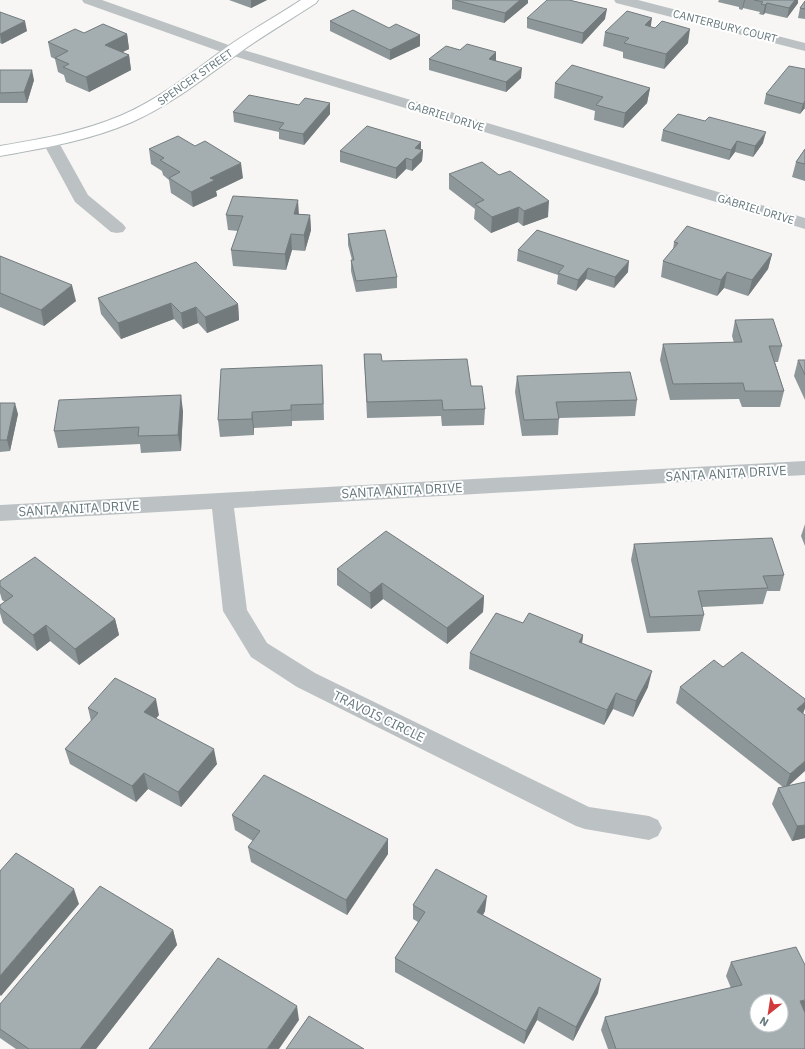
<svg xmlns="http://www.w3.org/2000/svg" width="805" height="1049" viewBox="0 0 805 1049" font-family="'IBM Plex Sans',sans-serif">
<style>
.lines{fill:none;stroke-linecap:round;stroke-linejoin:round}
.secondary-casing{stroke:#afb7b9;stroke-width:2}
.street{fill:#bcc2c4;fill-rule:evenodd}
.secondary{fill:#fff;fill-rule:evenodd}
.wall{fill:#8d9698}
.shaded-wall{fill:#737a7c}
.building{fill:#a4aeb1;stroke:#737a7c;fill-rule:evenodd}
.labels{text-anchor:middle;stroke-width:4;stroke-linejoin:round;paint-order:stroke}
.far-street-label{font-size:11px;fill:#65787c;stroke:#fff}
.street-label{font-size:13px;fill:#65787c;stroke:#fff}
</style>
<rect width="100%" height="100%" fill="#f7f6f4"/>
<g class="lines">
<g class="secondary-casing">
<path id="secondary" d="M301,0H318L316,3C290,20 264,35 239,53C204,78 172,104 132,122C91,140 45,148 0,156V146C41,139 82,132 120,116C160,99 193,72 227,47C251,30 277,16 301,0Z"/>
</g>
<path class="street" d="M82,0H102L237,48L805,218V229L227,54L84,3Z
M614,0H638L805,43V51L616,3Z
M50,136L56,138L58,141L88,195L123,224L126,228L123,232L117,233L111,232L75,202L42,141L44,138Z
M805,461V475L234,508L247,610L267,643L315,673L589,807L649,816L658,820L662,828L658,836L649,840L585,829L576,826L297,687L251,657L223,611L212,509L0,521V505Z"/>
<use href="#secondary" class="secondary"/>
</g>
<path class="wall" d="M229,0H267L251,8Z
M452,0H528V3L504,23L452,9Z
M719,0H798V3L787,18L765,13L763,15L759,14L760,12L743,8L742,10L739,9V7L718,2Z
M805,1V19L798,18L800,8Z
M0,12L27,31L2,44L0,43Z
M527,18L605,19L582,44L527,28Z
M330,21L389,28L420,35V46L390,60L330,31Z
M651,27L655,28L688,43L664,69L623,58V52L603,46L605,32Z
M84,33L127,34L129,49L122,52L129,55L131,70L89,92L66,82L64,75L58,72L55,59L51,57L48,42Z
M460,50L496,52V61L521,78L506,92L429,70V59Z
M805,69V109H804L800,114L764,104L766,94Z
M0,70L34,80L27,103H0Z
M555,83L650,88L647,103L623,128L594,120L595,111L554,98Z
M233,112L330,114L304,145L279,139V132L234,122Z
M663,130L763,143L753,157L735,152L729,160L661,141Z
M149,149L243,178L216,191L217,196L193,207L171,193L169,180L163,175L162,171L151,164Z
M805,149V181L792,177L796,162Z
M421,150H423L422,161L412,171L406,169L396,179L340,162V151Z
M449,174L548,217L523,226L518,222L491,233L474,219L475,209L449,189Z
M299,214L310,215L311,230L305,251L292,250L286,270L233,266L231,250L238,231L228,230L226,215Z
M348,234L397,277V288L356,292L351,271V260H352L348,245Z
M674,242L772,254L768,269L748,296L724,288L717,296L661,277L663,261L673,250Z
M518,250L628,272L614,288L586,279L576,291L557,284L558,275L517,261Z
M0,256L76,301L44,326L0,307Z
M98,298L238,304L239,320L207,333L198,323L183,329L174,319L121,339L101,314Z
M735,320L782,346L778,362H775L784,391L780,407H742L739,399L670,400L660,360L663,344L734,343L732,336Z
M364,354L382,361L471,386L485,409L484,425L442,426L441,416L367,418Z
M798,360H805V400L794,376Z
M517,376L637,400L635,416L559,418L558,435L522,436L515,392Z
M323,381L324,420L292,421V426L254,428V435L220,437L218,420Z
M0,403L18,414L10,451L0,452Z
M183,411L181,451L141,453L140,444L58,448L54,431Z
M805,524V546L801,536Z
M634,544L784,575L780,591H767L763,604L702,607L704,615L700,631L647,633L631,560Z
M337,569L484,596L483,612L447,644L383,599L371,609L337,585Z
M0,581L115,619L119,635L79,665L50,641L37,651L3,623L0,613V605L5,602L2,600L0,593Z
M523,623L583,635L582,643L648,687L633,717L613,709L604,725L469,669L470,653Z
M723,667L805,708L803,714L789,786L805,838L792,841L772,804L778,788L783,787L676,703L680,687Z
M88,708L159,715L156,718L217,764L181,807L148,789L136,802L70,764L65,749L91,721Z
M232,815L388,854L347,915L251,862L248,847L253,841L235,830Z
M413,905L485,911L483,915L598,993L573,1041L537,1020L524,1044L395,972V958L418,922L413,919Z
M173,930L177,945L96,1049H16L0,1038V1004Z
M731,962L805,1049H608L601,1030L605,1017L731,988L726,976Z"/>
<path class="shaded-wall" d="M251,0H267L251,8Z
M520,0H528V3L504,23L505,13Z
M744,0H745L743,8L742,10Z
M795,0H798V3L787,18L789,8Z
M767,3L765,13L763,15L765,5Z
M607,9L605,19L582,44L583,33Z
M652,18L650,32L645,25Z
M25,21L27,31L2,44L0,34Z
M690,29L688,43L664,69L666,54Z
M127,34L129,49L107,60L105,45Z
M420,35V46L390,60V50Z
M496,52V63L489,59Z
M129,55L131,70L89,92L86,77Z
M522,68L521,78L506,92V82Z
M32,70L34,80L27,103L24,92Z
M650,88L647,103L623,128L625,113Z
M805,101L804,109L800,114L803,104Z
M330,103V114L304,145L303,134Z
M766,132L763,143L753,157L755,146Z
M737,141L735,152L729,160L731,150Z
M421,142V152L423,150L422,161L412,171V160L415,148Z
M406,158V169L396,179V168Z
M241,163L243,178L216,191L217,196L193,207L191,192L210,178Z
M298,200L299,215L294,214Z
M549,201L548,217L523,226L524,211Z
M519,207L518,222L491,233L492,217Z
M310,215L311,230L305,251L304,235Z
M291,234L292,250L286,270L285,254Z
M772,254L768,269L748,296L752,280Z
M629,261L628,272L614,288L615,277Z
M588,268L586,279L576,291L578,280Z
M727,272L724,288L717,296L721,280Z
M72,285L76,301L44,326L41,310Z
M171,303L174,319L121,339L118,323Z
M238,304L239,320L207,333L205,317Z
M196,307L198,323L183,329L181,313Z
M181,395L183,411L181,451L178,435Z
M15,403L18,414L10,451L7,440Z
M291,405L292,421V426L291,410Z
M252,412L254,428V435L252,419Z
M382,583L383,599L371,609L370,593Z
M484,596L483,612L447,644V628Z
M115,619L119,635L79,665L75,649Z
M46,625L50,641L37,651L33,635Z
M583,635L581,651L579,642Z
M652,671L648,687L633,717L636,701Z
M616,693L613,709L604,725L607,710Z
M156,699L159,715L148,727L144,712Z
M805,702V708L802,716L797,709Z
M214,749L217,764L181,807L178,792Z
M805,761V771L785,789L790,774Z
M144,773L148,789L136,802L132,786Z
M805,825V838L792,841L797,826Z
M388,839V854L347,915L346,900Z
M74,889L79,904L1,996L0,995V976Z
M487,896L485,911L476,927L477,912Z
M173,930L177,945L96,1049H80Z
M601,979L598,993L573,1041L576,1027Z
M805,1000V1013L800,1001Z
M297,1006L299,1020L279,1049H267Z
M539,1007L537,1020L524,1044L526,1031Z"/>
<path class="building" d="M455,0H520L505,13Z
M547,0H569L607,9L583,33L527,18Z
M754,0H795L789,8L767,3L765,5L761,4L763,2Z
M805,1V9L800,8Z
M353,10L389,28L396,24L420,35L390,50L330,21Z
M627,11L652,18L645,25L655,28L662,21L690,29L666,54L624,43L629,38L605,32Z
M0,12L25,21L0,34Z
M103,24L127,34L105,45L129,55L86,77L63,67L69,64L55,58L68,51L48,42L75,29L84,33Z
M467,44L496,52L489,59L522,68L506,82L429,59L446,46L460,50Z
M572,65L650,88L625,113L596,105L603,97L555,83Z
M789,66L805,69V101L803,104L766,94Z
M0,70H32L24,92L0,93Z
M249,95L299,105L305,98L330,103L303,134L279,129L284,123L233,112Z
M678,114L705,121L709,117L766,132L755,146L737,141L731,150L663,130Z
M367,126L421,142L415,148L423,150L412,160L406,158L396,168L340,151Z
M178,136L195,146L205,141L241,163L210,178L215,180L191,192L169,178L180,172L160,160L164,158L149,149Z
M805,149V164L796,162Z
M482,162L499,175L510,171L549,201L524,211L519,207L492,217L475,204L484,200L449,174Z
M233,196L298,200L294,214L310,215L304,235L291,234L285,254L231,250L243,216L226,215Z
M687,226L772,254L752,280L727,272L721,280L663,261L678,243L674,242Z
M385,230L397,277L356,281L351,260H354L348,234Z
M537,230L629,261L615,277L588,268L578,280L558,273L564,266L518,250Z
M0,256L72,285L41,310L0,293Z
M196,262L238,304L205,317L196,307L181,313L171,303L118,323L98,298Z
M773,319L782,346H769L784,391H745L743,383L673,384L663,344L742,342L735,320Z
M364,354H381L382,361L467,359L471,386H482L485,409L443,410L442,400L367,402Z
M798,360H805V375Z
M322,365L323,404L291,405V410L252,412V419L218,420L221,369Z
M630,372L637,400L556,402L559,419L524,420L517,376Z
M181,395L178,435L138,436L139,427L54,431L59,400Z
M0,403H15L7,440H0Z
M386,531L484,596L447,628L382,583L370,593L337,569Z
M772,538L784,575L763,576L768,588L698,591L704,615L650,617L634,544Z
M35,557L115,619L75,649L46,625L33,635L0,608V605L13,596L0,586V581Z
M496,613L523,623L529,613L583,635L579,642L652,671L636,701L616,693L607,710L470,653Z
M742,652L805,699V702L797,709L805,715V761L790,774L680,687L714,660L723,667Z
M115,678L156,699L144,712L214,749L178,792L144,773L132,786L65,749L98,713L88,708Z
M264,775L388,839L346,900L248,847L260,831L232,815Z
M805,782V825L797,826L778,788Z
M16,853L74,889L0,976V871Z
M436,869L487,896L477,912L601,979L576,1027L539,1007L526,1031L395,958L425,912L413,905Z
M100,886L173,930L80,1049H29L0,1029V1004Z
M796,947L805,965V1000L800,1001L805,1013V1049H616L605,1017L742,985L731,962ZM757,1001H781V1025H757Z
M218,958L297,1006L267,1049H149Z
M309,1016L364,1049H286Z"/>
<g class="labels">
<g class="far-street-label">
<text transform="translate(725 26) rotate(14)" y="4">CANTERBURY COURT</text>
<text transform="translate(195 77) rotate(-35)" y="4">SPENCER STREET</text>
<text transform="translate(446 116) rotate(17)" y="4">GABRIEL DRIVE</text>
<text transform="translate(756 209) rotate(17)" y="4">GABRIEL DRIVE</text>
</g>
<g class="street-label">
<text transform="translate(726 473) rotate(-3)" y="5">SANTA ANITA DRIVE</text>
<text transform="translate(402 490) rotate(-3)" y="5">SANTA ANITA DRIVE</text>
<text transform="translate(79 508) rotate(-3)" y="5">SANTA ANITA DRIVE</text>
<text transform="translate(379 716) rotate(26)" y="5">TRAVOIS CIRCLE</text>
</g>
</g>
<g transform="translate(769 1013) rotate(210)"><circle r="19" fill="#ffffff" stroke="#c1c9cb"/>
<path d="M0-3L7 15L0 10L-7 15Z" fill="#d13b3b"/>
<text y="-6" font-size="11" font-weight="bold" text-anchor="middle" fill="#65787c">N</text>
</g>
</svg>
